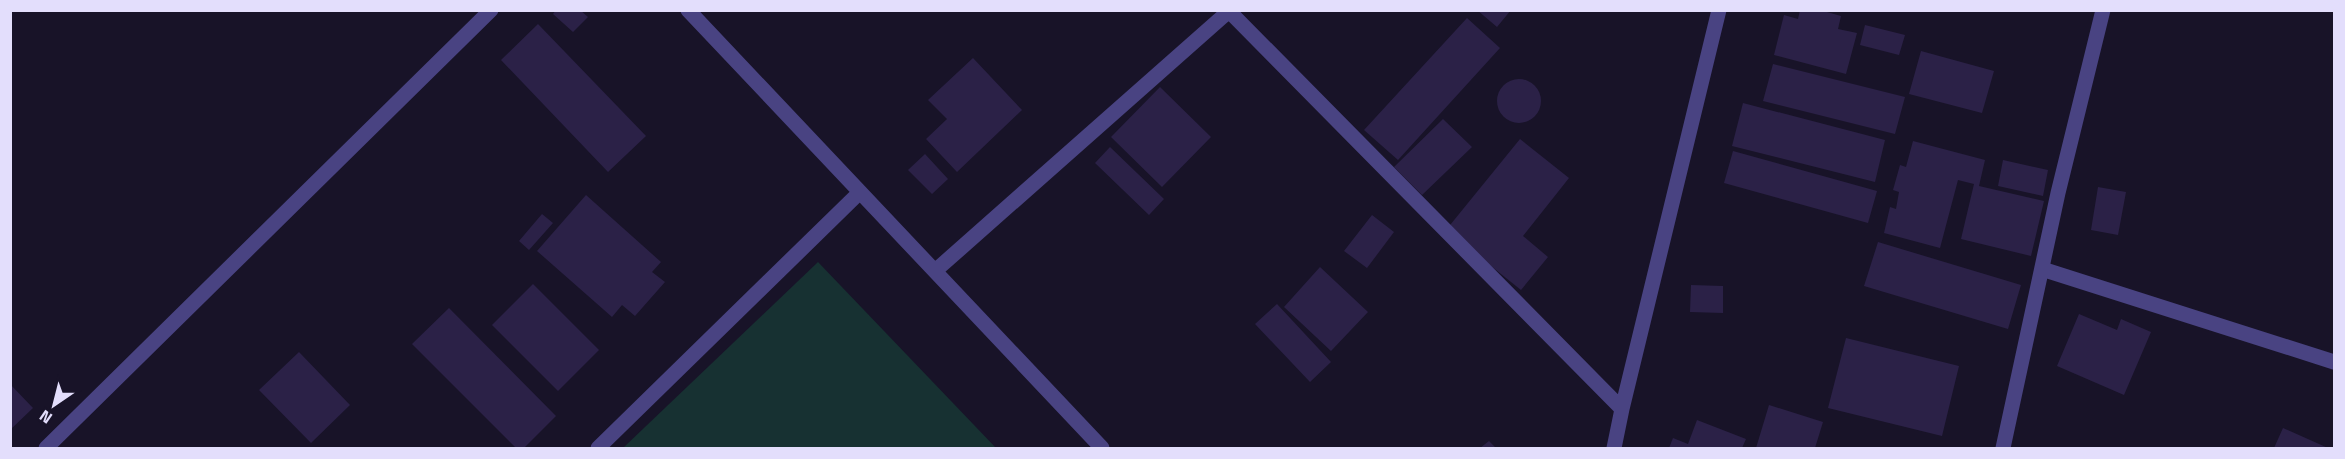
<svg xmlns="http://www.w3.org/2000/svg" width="2345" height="459" viewBox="0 0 2345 459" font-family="'Titillium Web',sans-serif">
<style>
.green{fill:#173132}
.building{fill:#2b2147}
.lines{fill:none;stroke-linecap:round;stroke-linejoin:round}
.street{stroke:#494382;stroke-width:15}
</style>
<rect width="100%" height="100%" fill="#181328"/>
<path class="green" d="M818,262L996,448H623Z"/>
<path class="building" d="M556,10H580L588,17L573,32L553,14Z
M1477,10H1511L1497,27Z
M1800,10H1820L1841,16L1838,29L1857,33L1846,74L1774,55L1784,15L1798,19Z
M1467,18L1500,48L1398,160L1364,130Z
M538,24L646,136L608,172L501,60Z
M1865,25L1905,35L1899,55L1860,45Z
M1921,51L1994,71L1982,113L1909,94Z
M973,58L1022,110L957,172L926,139L947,119L928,100Z
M1773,64L1905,97L1895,134L1763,101Z
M1497 101a22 22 0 1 1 44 0a22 22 0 1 1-44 0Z
M1160,87L1211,137L1162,187L1111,137Z
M1743,103L1885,140L1875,182L1732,146Z
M1443,119L1472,147L1422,195L1394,167Z
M1520,139L1569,178L1523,236L1548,257L1521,290L1446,230Z
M1913,141L1985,160L1979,186L2044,201L2031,256L1961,239L1974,184L1958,180L1940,248L1884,233L1890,207L1896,209L1899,192L1893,190L1900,165L1906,167Z
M1110,147L1164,199L1149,215L1095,163Z
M1733,151L1877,191L1868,223L1724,183Z
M925,154L948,179L932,194L908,170Z
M2003,160L2048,170L2043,196L1998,186Z
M2098,187L2126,192L2118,235L2091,230Z
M586,195L661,262L652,272L665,282L635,316L622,305L612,317L537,251Z
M542,214L553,223L529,250L519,241Z
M1372,215L1394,232L1367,268L1344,251Z
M1878,242L2021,285L2008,329L1864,286Z
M1320,267L1368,312L1331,351L1284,307Z
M533,284L599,350L558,391L492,325Z
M1691,285L1723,286V313L1690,312Z
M1277,304L1331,362L1310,382L1255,324Z
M449,308L556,416L524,448H516L412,344Z
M2079,314L2117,330L2121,319L2151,332L2124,395L2057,366Z
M1846,338L1959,366L1942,436L1828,408Z
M299,352L350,405L311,443L259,390Z
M10,384L33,408L10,430Z
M1769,405L1823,422L1815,448H1756Z
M1697,420L1746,439L1742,448H1669L1673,438L1688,444Z
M2283,428L2328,448H2274Z
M1489,441L1496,448H1480Z"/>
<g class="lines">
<path class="street" d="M688,10L1102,448
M1228,10L1622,409
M2042,269L2334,362
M935,271L1229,11
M46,448L491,10
M598,448L860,192
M1614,448L1622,409L1719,10
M2003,448L2058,193L2103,10"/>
</g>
<rect width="2345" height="459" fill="none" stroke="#e3defc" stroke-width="24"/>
<g transform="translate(54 405) rotate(215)" stroke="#181328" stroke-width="4.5" paint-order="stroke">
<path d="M0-4.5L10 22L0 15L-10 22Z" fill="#e3defc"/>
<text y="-9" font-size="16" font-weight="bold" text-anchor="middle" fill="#e3defc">N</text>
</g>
</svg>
